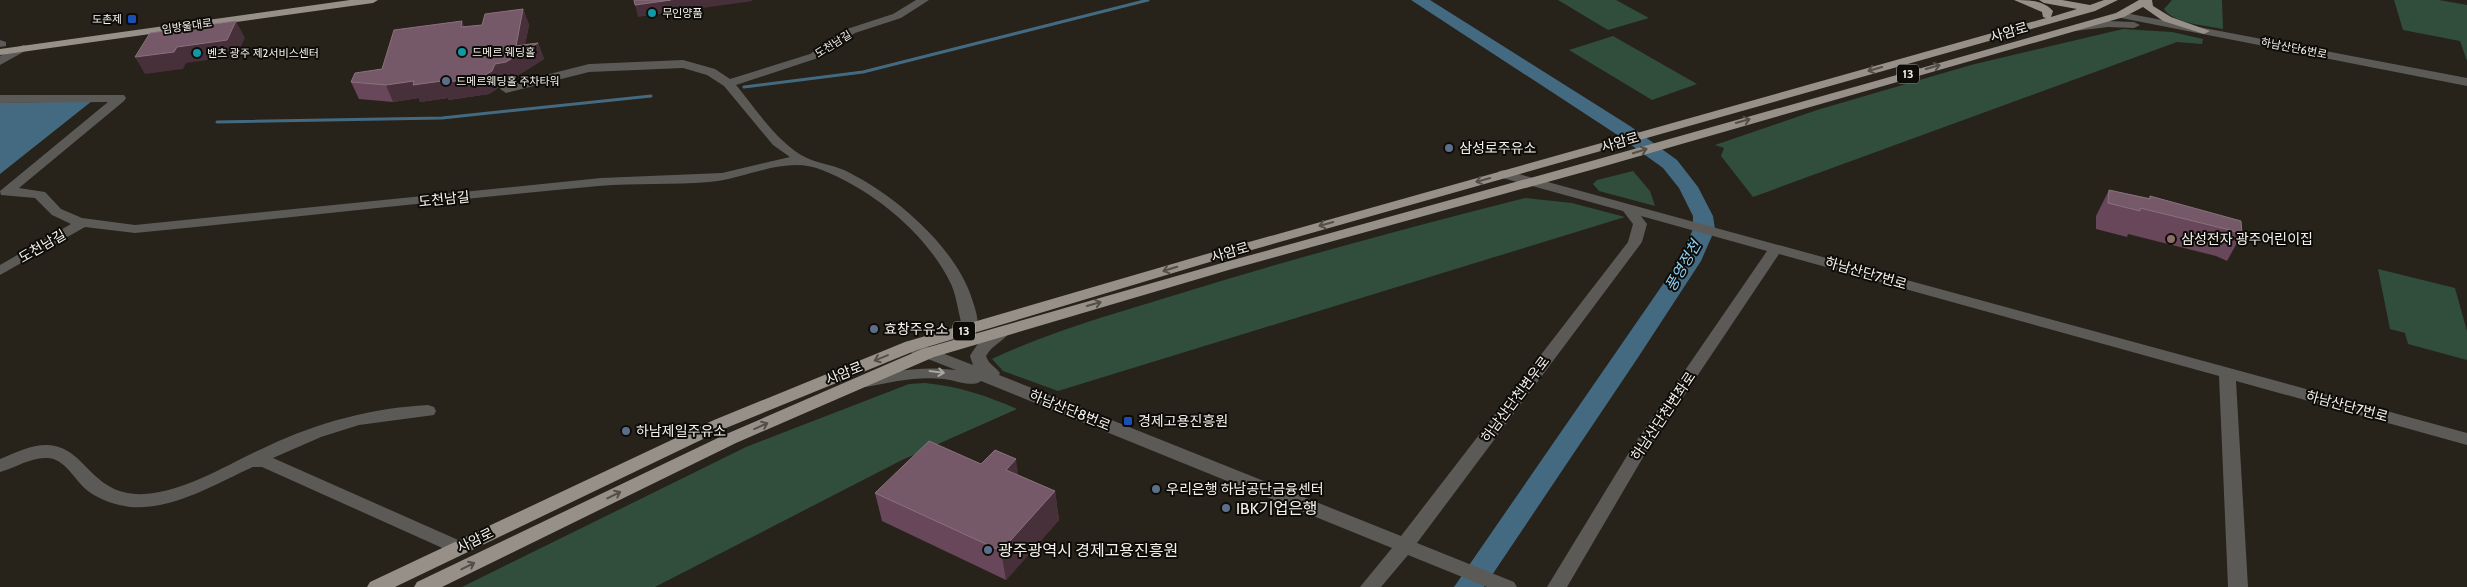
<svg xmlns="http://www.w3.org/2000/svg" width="2467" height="587" viewBox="0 0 2467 587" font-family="Cabin,'Noto Sans KR',sans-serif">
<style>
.green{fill:#314e3d}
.water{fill:#436a81}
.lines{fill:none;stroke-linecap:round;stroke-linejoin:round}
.stream{stroke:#436a81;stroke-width:3}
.river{fill:#436a81;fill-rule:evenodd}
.minor{fill:#5c5a56;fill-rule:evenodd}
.major{fill:#969088;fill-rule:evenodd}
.wall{fill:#674759}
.shaded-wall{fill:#473039}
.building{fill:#765969;stroke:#8a717d}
.oneway{stroke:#524e48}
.oneway2{stroke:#a8a6a1}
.culture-dot{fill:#0f9aa8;stroke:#0e0c08;stroke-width:2}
.transit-dot{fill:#1a4fb4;stroke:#0e0c08;stroke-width:2}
.service-dot{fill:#5c6f8a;stroke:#0e0c08;stroke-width:2}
.education-dot{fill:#8d6e63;stroke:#0e0c08;stroke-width:2}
.labels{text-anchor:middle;stroke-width:4;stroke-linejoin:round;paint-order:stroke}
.far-poi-label{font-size:11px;fill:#f5f1ec;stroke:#0e0c08;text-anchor:start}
.far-street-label{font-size:11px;fill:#f5f1ec;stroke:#0e0c08}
.shield{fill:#0e0c08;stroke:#b0aca8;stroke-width:1}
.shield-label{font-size:12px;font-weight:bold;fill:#f5f1ec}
.street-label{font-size:14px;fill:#f5f1ec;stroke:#0e0c08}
.poi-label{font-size:14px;fill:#f5f1ec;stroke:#0e0c08;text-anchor:start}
.water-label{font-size:15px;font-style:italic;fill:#8ed0f8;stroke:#0e0c08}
.near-poi-label{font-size:16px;fill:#f5f1ec;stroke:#0e0c08;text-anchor:start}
</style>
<rect width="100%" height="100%" fill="#27221a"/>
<path class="green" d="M1558,0H1616L1649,18L1608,30Z
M2172,0H2222L2223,29C2208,26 2172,23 2164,9Z
M2394,0H2439L2467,5V61L2460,41L2403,30Z
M2123,29L2172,32L2203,39L2202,44L2177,42L1753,197L1721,156L1724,148L1715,145L1817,110L1971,65Z
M1613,36L1697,84L1652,100L1569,50Z
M1633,171L1650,191L1655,206L1599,191L1593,184L1597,180Z
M1525,198L1572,203L1625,217L1058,391L1003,371L992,359C1054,330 1120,312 1185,292C1298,257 1411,227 1525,198Z
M2378,269L2455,288L2467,331V360L2408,344L2405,333L2390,329Z
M925,383C957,386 988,396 1017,409L902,460L655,587H462L746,447L909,384Z"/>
<path class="water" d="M92,101L0,174V103Z"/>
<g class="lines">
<path class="stream" d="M744,87L863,72L1148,0
M217,122L442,118L651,96"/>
<path class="river" d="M1411,0H1430L1630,126L1677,160L1698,187L1713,216L1715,229L1701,261L1639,356L1484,587H1454L1679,261L1693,229V216L1679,188L1663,168L1616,134Z"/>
<path class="minor" d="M916,0H929L901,18L855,33L818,58L736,85C756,109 778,144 807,158C819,164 836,165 850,173C897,197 956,248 972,299C975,308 981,324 975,332H965C959,322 958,299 951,284C927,234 873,190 822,170C786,155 746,179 709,182C673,185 636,183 599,186C444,200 290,218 135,233L85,227L0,275V265L71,224L52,215L35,198L1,195L0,191L108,102L0,103V95H124L126,98L124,101L19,188L45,192L61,209L82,218L135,225L601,178L722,173L790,157L773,145L724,86L707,75L683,68L589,72L506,93L500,89L502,86L589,64L683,60L715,69L730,79L810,54L847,29L893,14Z
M2120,12L2467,78V86L2116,17V13Z
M2108,21L2134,22L2140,25L2134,28L2108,27L2075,31L2069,28L2075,25Z
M0,40L6,42V46L0,47Z
M23,45L27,46V50L0,65V56Z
M1504,170L2467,433V445L2236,381L2248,587H2228L2219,376L1779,254L1645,454L1567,587H1547L1633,446L1767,251L1641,216L1647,224L1642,242L1417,543L1514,582L1517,587H1487L1408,555L1381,587H1360L1392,548L981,381C973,388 954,380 944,379C917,376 892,382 866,387L860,386L858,382L860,378L866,377C896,370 925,366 956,370L905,350L903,346L905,342L911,341L973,365L970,356C977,344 992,323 1008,327L1011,331C1004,341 992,345 986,356C989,365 995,366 1000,373L999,375L1401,536L1628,242L1633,224L1623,211L1499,177L1497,174L1499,171Z
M428,405L434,407L436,411L434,415L359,425L321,437L273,458L465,543L467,548L465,553L458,555L262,467H253C215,484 174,510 130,507C116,505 100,500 88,491C75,481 65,458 47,458C31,457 15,468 0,472V459C15,453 30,445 47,445C87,446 90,497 145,494C188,491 229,463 268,446C319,422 372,408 428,405Z"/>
<path class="major" d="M350,0H378L373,3L0,55V49Z
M2014,0C2028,0 2043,0 2053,11L2051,17L2077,9L2044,3L2039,0H2062L2090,5L2104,0H2118L2095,11L1213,261L917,350L726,428L395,587H367L370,582L714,420L905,342L1203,255L2046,18L2043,17L2042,12Z
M2139,0H2152L2153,6L2171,17L2210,31L2204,34L2163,21L2143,7L2124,17L1598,168L1232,269L934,357L736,443L442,587H414L417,582L724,435L922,349L1222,263L1588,162L2116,13Z"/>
</g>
<path class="wall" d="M523,9L529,25L525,44L538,43L544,59L512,79L501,81L498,88L489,94L448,100V98L420,102L419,98L393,102L359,99L351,82L382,69L464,27L482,25Z
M2109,190L2149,198L2150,196L2242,234L2227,261L2216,256L2128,234L2127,237L2096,229V216Z
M981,464L1019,475L1055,491L1059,520L1006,580L882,521L875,493Z"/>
<path class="shaded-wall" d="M671,0H752L753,1L638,17L635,5Z
M523,9L529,25L524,51L538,43L544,59L512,79L501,81L498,88L489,94L448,100V98L420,102L419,98L393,102L386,85L414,81H442L495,64L516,46Z
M236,21L245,38L236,56L186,63L183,69L145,74L135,57L177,47Z
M462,21L469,37L461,27Z
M1016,459L1020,487L1006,470Z
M1055,491L1059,520L1006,580L1001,551Z"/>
<path class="building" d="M634,0H671L635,5Z
M523,9L516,46L538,43L506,62L495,64L492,71L482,77L441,83L442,81L413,85L414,81L386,85L351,82L355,73L382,69L394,30L462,21L461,27L482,25L485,14Z
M236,21L227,40L177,47L174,52L135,57L150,33Z
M2109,190L2150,199V196L2241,221L2242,234L2230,230L2140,208V211L2108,203Z
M929,441L981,464L995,450L1016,459L1006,470L1055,491L1001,551L875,493Z"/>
<defs><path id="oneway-shaft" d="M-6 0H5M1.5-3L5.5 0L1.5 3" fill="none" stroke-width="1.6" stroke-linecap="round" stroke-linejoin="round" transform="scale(1.25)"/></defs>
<g class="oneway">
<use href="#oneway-shaft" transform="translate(1933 67) rotate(-16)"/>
<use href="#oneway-shaft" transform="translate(1875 69) rotate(164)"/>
<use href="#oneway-shaft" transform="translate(1743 121) rotate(-16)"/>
<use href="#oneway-shaft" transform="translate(1640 151) rotate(-17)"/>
<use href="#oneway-shaft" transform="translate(1483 180) rotate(164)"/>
<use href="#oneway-shaft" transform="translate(1326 224) rotate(164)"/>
<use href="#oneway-shaft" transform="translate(1170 269) rotate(163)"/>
<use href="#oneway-shaft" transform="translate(1094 304) rotate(-16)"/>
<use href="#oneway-shaft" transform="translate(881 358) rotate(158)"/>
<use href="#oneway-shaft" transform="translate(761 426) rotate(-24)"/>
<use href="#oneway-shaft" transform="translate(614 495) rotate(-26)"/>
<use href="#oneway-shaft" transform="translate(468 566) rotate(-26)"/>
</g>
<use class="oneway2" href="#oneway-shaft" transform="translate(937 372) rotate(7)"/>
<g class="culture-dot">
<circle cx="652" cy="13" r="5"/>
<circle cx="462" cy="52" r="5"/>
<circle cx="197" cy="53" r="5"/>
</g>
<g class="transit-dot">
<rect x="127" y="14" width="10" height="10" rx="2.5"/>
<rect x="1123" y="416" width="10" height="10" rx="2.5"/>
</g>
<g class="service-dot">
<circle cx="446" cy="81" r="5"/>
<circle cx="1449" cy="148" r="5"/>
<circle cx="874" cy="329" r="5"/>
<circle cx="626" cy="431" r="5"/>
<circle cx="1156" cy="489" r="5"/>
<circle cx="1226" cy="508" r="5"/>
<circle cx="988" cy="550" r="5"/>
</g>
<circle class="education-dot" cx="2171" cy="239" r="5"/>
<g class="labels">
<g class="far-poi-label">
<text x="662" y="17">무인양품</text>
<text x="122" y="23" text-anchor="end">도촌제</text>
<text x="472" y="56">드메르 웨딩홀</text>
<text x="207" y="57">벤츠 광주 제2서비스센터</text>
<text x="456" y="85">드메르웨딩홀 주차타워</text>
</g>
<g class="far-street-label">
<text transform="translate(187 26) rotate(-8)" y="4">임방울대로</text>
<text transform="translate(833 44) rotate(-32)" y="4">도천남길</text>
<text transform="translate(2294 48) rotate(11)" y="4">하남산단6번로</text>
</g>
<g class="shield">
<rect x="1897" y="64.5" width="22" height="19" rx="4"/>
<rect x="953" y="321.5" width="22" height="19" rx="4"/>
</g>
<g class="shield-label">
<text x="1908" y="78">13</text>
<text x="964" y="335">13</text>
</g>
<g class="street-label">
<text transform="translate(2009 32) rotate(-16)" y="5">사암로</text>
<text transform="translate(1620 142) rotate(-16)" y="5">사암로</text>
<text transform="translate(444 199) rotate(-6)" y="5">도천남길</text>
<text transform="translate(42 246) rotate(-30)" y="5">도천남길</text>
<text transform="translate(1230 252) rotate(-16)" y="5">사암로</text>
<text transform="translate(1866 273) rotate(16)" y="5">하남산단7번로</text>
<text transform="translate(844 373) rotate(-22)" y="5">사암로</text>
<text transform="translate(1515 399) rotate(-53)" y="5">하남산단천변우로</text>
<text transform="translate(2347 406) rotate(15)" y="5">하남산단7번로</text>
<text transform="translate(1070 410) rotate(22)" y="5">하남산단8번로</text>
<text transform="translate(1663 416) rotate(-56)" y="5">하남산단천변좌로</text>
<text transform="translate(475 540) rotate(-26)" y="5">사암로</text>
</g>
<g class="poi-label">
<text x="1459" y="153">삼성로주유소</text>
<text x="2181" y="244">삼성전자 광주어린이집</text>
<text x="884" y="334">효창주유소</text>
<text x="1138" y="426">경제고용진흥원</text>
<text x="636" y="436">하남제일주유소</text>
<text x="1166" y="494">우리은행 하남공단금융센터</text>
</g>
<g class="water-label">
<text transform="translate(1683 266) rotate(-60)" y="5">풍영정천</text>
</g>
<g class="near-poi-label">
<text x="1236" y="514">IBK기업은행</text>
<text x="998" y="556">광주광역시 경제고용진흥원</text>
</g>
</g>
</svg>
